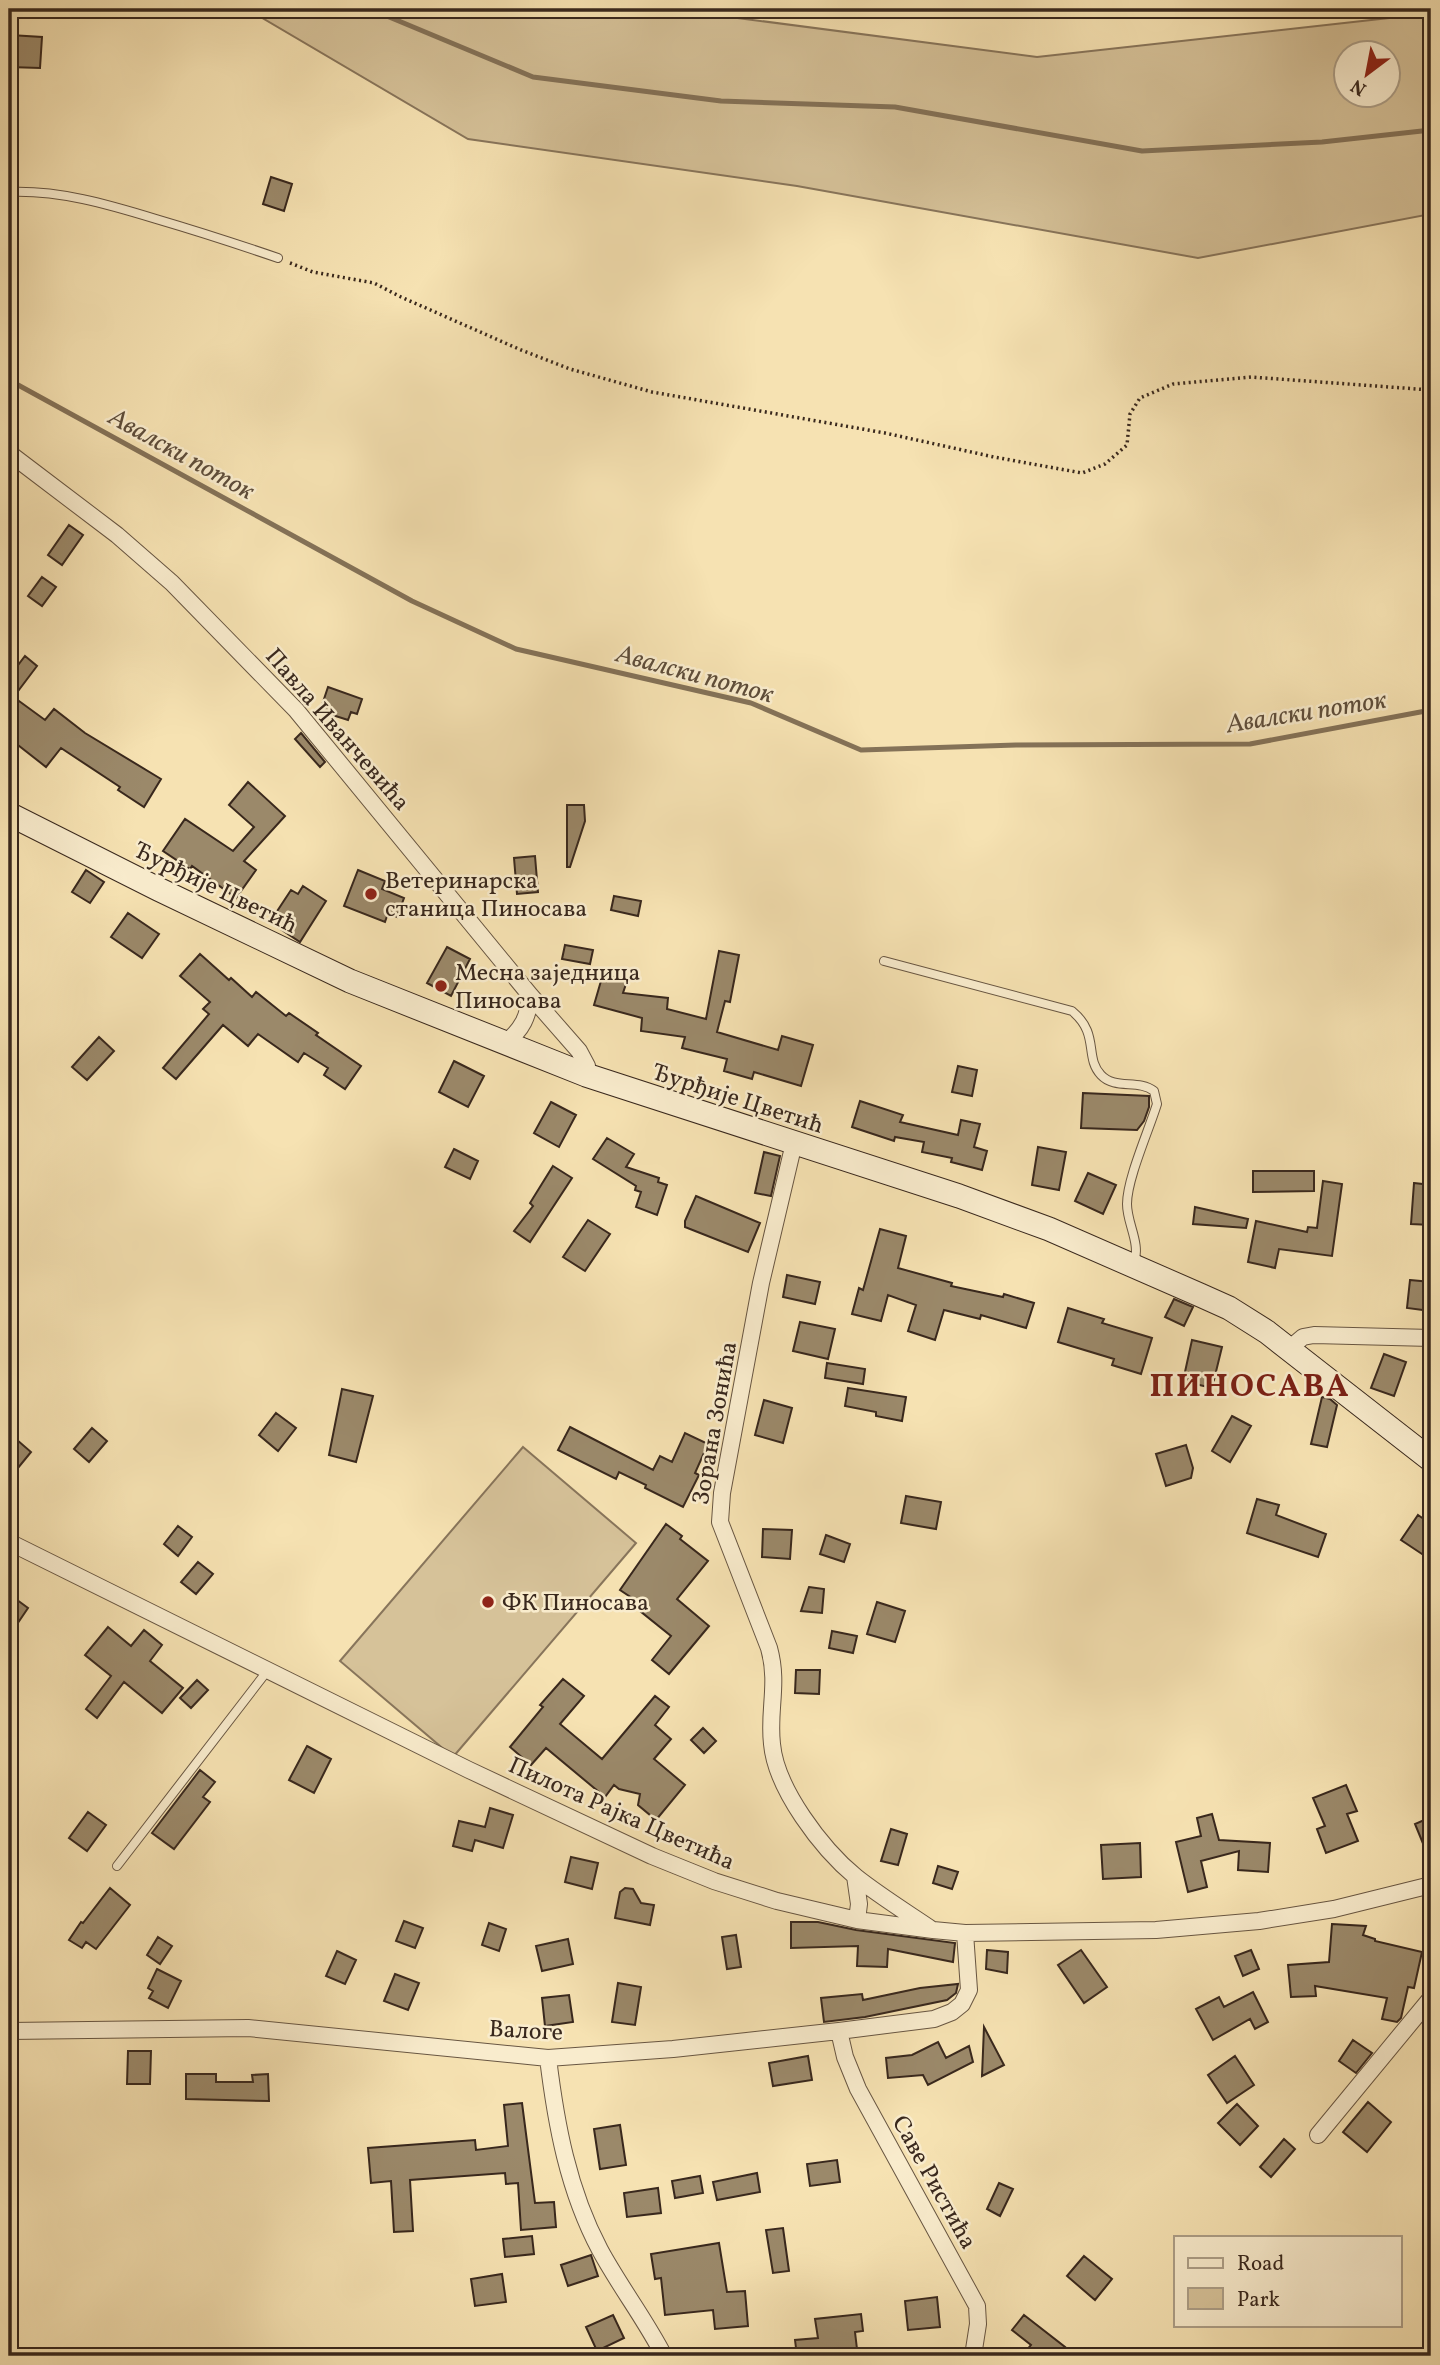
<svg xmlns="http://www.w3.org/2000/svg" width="1440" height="2365" viewBox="0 0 1440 2365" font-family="Vollkorn,serif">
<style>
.green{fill:#d6c299;stroke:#88755b;stroke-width:2;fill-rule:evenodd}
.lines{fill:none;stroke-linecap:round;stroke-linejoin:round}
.stream{stroke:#847258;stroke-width:5}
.building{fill:#9b896a;stroke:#39281d;stroke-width:2}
.lane-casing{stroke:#685642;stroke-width:10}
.street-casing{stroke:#685642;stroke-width:18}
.secondary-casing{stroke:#39281d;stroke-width:25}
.path{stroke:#39281d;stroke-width:3.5;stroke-dasharray:2 3.5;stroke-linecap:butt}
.lane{stroke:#f9eccd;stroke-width:8}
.street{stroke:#f9eccd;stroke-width:16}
.secondary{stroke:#f9eccd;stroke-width:23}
.poi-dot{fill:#8f2418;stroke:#f9eccd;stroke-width:2.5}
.labels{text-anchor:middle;stroke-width:5;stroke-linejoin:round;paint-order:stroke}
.street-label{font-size:24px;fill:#39281d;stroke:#f9eccd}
.poi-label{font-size:24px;fill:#39281d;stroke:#f9eccd;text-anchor:start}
.water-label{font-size:26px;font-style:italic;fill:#5e4d3a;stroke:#f9eccd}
.district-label{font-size:32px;font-weight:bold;letter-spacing:2px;fill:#7a1f14;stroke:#f9eccd}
</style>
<rect width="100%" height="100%" fill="#f6e2b2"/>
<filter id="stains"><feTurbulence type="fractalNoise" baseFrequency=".00286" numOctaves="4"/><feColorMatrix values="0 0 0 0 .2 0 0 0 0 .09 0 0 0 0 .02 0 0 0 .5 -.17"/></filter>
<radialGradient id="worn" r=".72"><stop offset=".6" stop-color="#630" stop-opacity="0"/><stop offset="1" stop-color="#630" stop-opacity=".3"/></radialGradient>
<path class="green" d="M247,9H669L1037,57L1416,15L1422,9H1431V214L1198,258L797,186L468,139ZM1346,52H1388V94H1346Z
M523,1447L636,1543L453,1757L340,1661Z"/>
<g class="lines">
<path class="stream" d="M370,9L533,77L721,101L895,107L1142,151L1322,142L1431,130
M9,380L412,601L516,649L751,703L861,750L1016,745L1250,744L1431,710"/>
</g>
<path class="building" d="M10,35L42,37L40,68L9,67Z
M271,177L292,184L284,211L263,204Z
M69,525L83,535L62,565L48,555Z
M42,577L56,587L42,606L28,596Z
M25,656L37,666L9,703V677Z
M328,687L362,699L357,714L351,712L348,720L320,711Z
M19,701L45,720L54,709L85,733L161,779L144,807L118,790L120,787L61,748L46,767L9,738V715Z
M301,733L325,762L320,767L295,739Z
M248,782L285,816L244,861L256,870L236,898L192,866L190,869L163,851L185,819L233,851L254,827L229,805Z
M567,805H584L585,821L570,867H567Z
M535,856L538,892L517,894L514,858Z
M86,870L104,882L90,903L72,892Z
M358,870L385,881L382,889L404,898L397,917L388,913L385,922L344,906Z
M303,886L326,901L300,942L270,922L291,890L298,894Z
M614,896L641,901L638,916L611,910Z
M128,913L159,934L142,958L111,937Z
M565,945L593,950L590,964L562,959Z
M447,947L470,959L451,996L427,983Z
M719,951L739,955L730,1002L725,1001L717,1032L778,1050L782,1036L813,1045L801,1086L754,1072L752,1079L724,1071L727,1059L682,1048L685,1037L641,1031L642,1018L594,1005L603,974L627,981L623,993L668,998L667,1009L706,1019Z
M200,954L229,980L231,978L252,997L256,992L286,1016L289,1013L318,1033L316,1035L361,1066L345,1089L324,1075L328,1068L304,1053L298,1062L258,1034L248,1046L223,1025L176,1079L163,1068L209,1014L203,1009L210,1002L180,976Z
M99,1037L114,1051L87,1080L72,1067Z
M454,1061L484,1076L468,1107L439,1092Z
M958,1066L977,1070L972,1096L952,1092Z
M1083,1093L1149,1096V1107L1144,1121L1137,1130L1081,1128Z
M860,1101L903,1115L900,1122L958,1135L961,1120L980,1124L974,1147L987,1151L982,1170L951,1162L952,1158L922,1152L924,1142L895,1137L894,1141L852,1127Z
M551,1102L576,1115L559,1147L534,1133Z
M607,1138L634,1154L626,1167L659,1178L658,1182L667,1185L657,1215L636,1207L641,1192L635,1190L636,1186L593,1159Z
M1038,1147L1066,1152L1059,1190L1032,1185Z
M454,1149L478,1161L470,1179L445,1167Z
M764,1152L780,1156L771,1196L755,1193Z
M553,1166L572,1178L530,1242L514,1231L533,1206L530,1203Z
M1253,1171H1314V1191L1253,1192Z
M1088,1173L1116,1185L1103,1214L1075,1201Z
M1323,1181L1342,1184L1332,1256L1279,1249L1275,1268L1248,1262L1256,1221L1307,1232L1308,1227L1317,1228Z
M1414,1183L1431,1185V1225L1411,1224Z
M696,1196L760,1223L748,1252L685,1227V1221Z
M1195,1207L1248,1219L1246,1228L1193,1224Z
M588,1220L610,1234L585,1271L563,1257Z
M880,1229L906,1236L898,1268L952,1283L951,1286L1003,1297L1004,1294L1034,1303L1026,1328L981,1315L980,1319L944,1310L935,1340L908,1331L916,1305L888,1295L881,1321L852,1314L859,1288L863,1290Z
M787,1275L820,1282L815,1304L783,1297Z
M1410,1280L1431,1282V1311L1407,1308Z
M1174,1299L1193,1307L1184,1326L1165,1317Z
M1068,1308L1104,1319L1102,1323L1152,1338L1141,1374L1112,1365L1114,1359L1058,1342Z
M800,1322L835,1329L828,1359L793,1351Z
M1192,1340L1222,1347L1212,1388L1183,1381Z
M1384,1354L1406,1362L1394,1396L1371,1388Z
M827,1363L865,1369L863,1384L825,1378Z
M848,1388L906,1397L902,1421L876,1416V1412L845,1406Z
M342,1389L373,1396L356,1462L329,1455Z
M1322,1397L1330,1399L1337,1405L1327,1447L1311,1444Z
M764,1400L792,1408L783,1443L755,1435Z
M276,1413L296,1428L278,1451L259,1435Z
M1232,1416L1251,1426L1230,1462L1212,1451Z
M570,1427L653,1470L660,1456L672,1462L685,1433L708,1444L695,1473L699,1475L683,1507L645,1488L646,1485L619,1472L616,1479L558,1450Z
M92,1428L107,1441L89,1462L74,1449Z
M9,1433L31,1452L9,1479Z
M1186,1445L1193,1468L1191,1478L1166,1486L1156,1454Z
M906,1496L941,1502L936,1529L901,1523Z
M1257,1499L1279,1505L1276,1515L1326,1534L1318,1557L1247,1533Z
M1418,1515L1431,1524V1560L1401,1540Z
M666,1524L682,1536L680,1539L708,1561L677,1599L709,1626L669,1674L652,1660L671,1636L640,1611L644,1606L620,1590Z
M178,1526L192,1537L178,1556L164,1544Z
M763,1529L792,1530L790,1559L762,1557Z
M826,1535L850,1544L844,1562L820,1554Z
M198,1562L213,1574L196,1594L181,1582Z
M809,1587L824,1589L822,1613L801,1611Z
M9,1594L28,1608L9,1636Z
M877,1602L905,1611L895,1642L867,1634Z
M108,1627L131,1646L144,1630L162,1645L150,1661L183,1688L162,1713L124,1682L97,1718L86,1709L111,1676L85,1655Z
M832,1631L857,1636L853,1653L829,1648Z
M796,1670H820L819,1694L795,1693Z
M563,1679L584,1696L560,1724L602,1759L655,1696L669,1707L655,1725L671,1739L654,1759L685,1785L656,1820L638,1805L640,1794L619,1789L614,1785L605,1797L546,1748L531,1765L510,1747L543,1707L540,1705Z
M197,1680L208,1690L191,1708L180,1698Z
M703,1728L716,1741L704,1753L691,1740Z
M307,1746L331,1759L314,1793L289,1780Z
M200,1770L215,1782L203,1797L210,1802L174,1849L152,1833Z
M1346,1785L1357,1811L1347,1814L1358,1841L1326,1853L1317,1829L1325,1826L1313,1798Z
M490,1808L513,1815L503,1848L475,1840L472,1851L453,1846L459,1821L485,1827Z
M88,1812L106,1825L87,1851L69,1838Z
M1212,1814L1219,1840L1270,1843L1268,1872L1238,1870L1239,1851L1201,1861L1207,1887L1188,1892L1176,1842L1201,1836L1197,1818Z
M1431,1817V1863L1415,1824Z
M891,1829L907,1834L898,1865L881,1861Z
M1140,1843L1141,1877L1103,1879L1101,1845Z
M571,1857L598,1863L592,1889L565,1882Z
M938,1866L958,1872L952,1889L933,1883Z
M110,1888L130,1905L96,1949L86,1942L82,1948L69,1940L81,1922L83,1923Z
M625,1888L633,1889L641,1903L654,1905L650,1925L615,1918L620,1892Z
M404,1921L423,1928L415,1948L396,1941Z
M791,1922H818L856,1930L955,1943L953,1962L888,1949L887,1967L857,1966L858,1946L791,1948Z
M489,1923L506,1929L499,1951L482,1945Z
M1332,1924L1366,1926L1363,1935L1375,1939V1941L1422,1952L1414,1988L1408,1987L1401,2018L1397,2022L1382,2019L1387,1998L1315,1986L1316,1996L1291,1997L1288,1965L1329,1962Z
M736,1935L741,1967L727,1969L722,1937Z
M158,1937L172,1946L160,1964L147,1955Z
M568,1939L573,1964L542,1971L536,1946Z
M987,1950L1008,1952L1007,1973L986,1969Z
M1081,1950L1107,1987L1084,2003L1058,1965Z
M1251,1950L1259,1969L1243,1976L1235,1956Z
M337,1951L356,1960L345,1984L326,1976Z
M157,1969L181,1981L168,2008L149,1998L153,1991L148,1988Z
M395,1974L419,1983L408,2010L384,2001Z
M618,1983L641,1987L635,2025L612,2022Z
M958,1984L956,1993L947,2000L865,2017L824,2022L821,1998L862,1994L863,2000L920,1988Z
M1253,1992L1268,2022L1255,2029L1250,2019L1213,2040L1196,2009L1219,1997L1224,2007Z
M569,1995L573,2022L545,2026L542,1998Z
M984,2027L1004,2065L982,2076Z
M1353,2040L1372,2053L1356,2073L1339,2061Z
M938,2042L946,2058L969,2046L973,2062L928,2085L923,2075L888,2078L886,2058L912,2055Z
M128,2051H151L150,2084H127Z
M808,2056L812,2080L773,2086L769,2063Z
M1235,2056L1254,2085L1227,2103L1208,2075Z
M186,2074H216V2082H253L252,2075L268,2074L269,2101L186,2099Z
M1368,2102L1391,2122L1367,2152L1343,2132Z
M522,2103L535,2203L554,2202L556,2227L521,2230L518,2183L506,2184L505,2173L410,2180L413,2231L394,2232L391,2181L371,2183L368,2148L475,2140L476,2150L508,2146L504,2105Z
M1237,2104L1258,2126L1240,2145L1218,2123Z
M620,2125L626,2165L600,2169L594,2129Z
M1284,2139L1295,2149L1271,2177L1260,2167Z
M837,2160L840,2182L810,2186L807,2164Z
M757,2173L760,2192L717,2200L713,2182Z
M700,2176L703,2193L675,2198L672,2181Z
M999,2183L1013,2189L1000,2216L987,2209Z
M658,2188L661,2213L627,2217L624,2193Z
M783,2228L789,2271L773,2273L766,2230Z
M532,2236L534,2254L505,2257L503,2239Z
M719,2243L727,2292L745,2291L748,2326L715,2329L713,2310L665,2315L661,2278L655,2279L651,2254Z
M591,2255L598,2276L568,2286L561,2265Z
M1084,2256L1112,2279L1095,2300L1067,2276Z
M502,2274L506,2302L475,2306L471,2279Z
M937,2297L940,2327L908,2330L905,2301Z
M861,2314L863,2331L855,2332L857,2349L797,2356L795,2340L818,2338L815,2319Z
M613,2315L624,2338L597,2351L586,2327Z
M1024,2315L1065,2347L1057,2356H1022L1031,2345L1012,2330Z"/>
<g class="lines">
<g class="lane-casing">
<path id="lane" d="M9,192C59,190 107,204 156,219C197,231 237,244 278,258
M884,961L1072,1011C1100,1034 1084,1057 1101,1075C1115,1090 1138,1079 1154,1091L1157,1104C1149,1130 1127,1179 1127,1204C1127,1224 1141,1243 1134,1263
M117,1866L268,1670"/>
</g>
<g class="street-casing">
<path id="street" d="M9,453L117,535L172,583L296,710L530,995L579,1051L587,1066L586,1075
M505,1043C522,1030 529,1016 530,995
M794,1143L761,1283L722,1493L720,1522L769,1648C779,1684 768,1710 772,1744C776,1789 822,1849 856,1877C880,1896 906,1912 931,1929
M1290,1348L1303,1337L1314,1335L1431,1338
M9,1542L469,1770L652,1856L714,1881L777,1901L857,1920L933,1930L965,1933L1156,1930L1259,1921L1334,1909L1431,1885
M855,1876L859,1904L857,1920
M9,2031L248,2028L548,2058L673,2049L839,2031L934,2019L952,2012L962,2004L969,1990L965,1933
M839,2031L845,2057L858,2089L977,2306L978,2324L973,2356
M548,2058C556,2124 568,2190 600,2250C620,2287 645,2319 664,2356
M1318,2135L1431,1998"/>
</g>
<g class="secondary-casing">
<path id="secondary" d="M9,814L158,889L350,981L586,1075L959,1196L1049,1229L1200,1295L1229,1308L1267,1332L1431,1460"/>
</g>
<path class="path" d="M290,263L313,272L374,283L401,297L521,350L570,369L652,392L885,433L994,457L1082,473L1105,464L1127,445L1130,414L1140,398L1173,384L1251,377L1431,390"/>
<use href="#lane" class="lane"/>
<use href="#street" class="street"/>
<use href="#secondary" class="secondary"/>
</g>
<g class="poi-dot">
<circle cx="371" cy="894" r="7"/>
<circle cx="441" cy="986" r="7"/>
<circle cx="488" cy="1602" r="7"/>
</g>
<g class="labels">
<g class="street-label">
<text transform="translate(338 729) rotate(49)" y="8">Павла Иванчевића</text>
<text transform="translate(216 887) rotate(26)" y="8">Ђурђије Цветић</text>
<text transform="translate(738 1098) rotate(18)" y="8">Ђурђије Цветић</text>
<text transform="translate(714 1423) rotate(-80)" y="8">Зорана Зонића</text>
<text transform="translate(622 1813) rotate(24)" y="8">Пилота Рајка Цветића</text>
<text transform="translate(526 2030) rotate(3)" y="8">Валоге</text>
<text transform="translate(935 2182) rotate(61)" y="8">Саве Ристића</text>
</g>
<g class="poi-label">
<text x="385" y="888">Ветеринарска<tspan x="385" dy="28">станица Пиносава</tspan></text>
<text x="455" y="980">Месна заједница<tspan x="455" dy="28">Пиносава</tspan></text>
<text x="502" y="1610">ФК Пиносава</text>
</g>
<g class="water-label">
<text transform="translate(182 453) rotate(29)" y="9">Авалски поток</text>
<text transform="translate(695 673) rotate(15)" y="9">Авалски поток</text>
<text transform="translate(1306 711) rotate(-9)" y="9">Авалски поток</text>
</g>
<g class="district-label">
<text x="1250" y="1396">ПИНОСАВА</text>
</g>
</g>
<rect width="1440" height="2365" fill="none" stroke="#f6e2b2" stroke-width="35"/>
<rect x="10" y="10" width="1419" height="2344" fill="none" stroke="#39281d" stroke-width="3.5"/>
<rect x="18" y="18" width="1405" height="2330" fill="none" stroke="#39281d" stroke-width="2"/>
<rect x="1174" y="2236" width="228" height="91" fill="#f9eccd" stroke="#ac9e87" stroke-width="2"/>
<rect x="1188" y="2258" width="35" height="10" fill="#f9eccd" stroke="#ac9e87" stroke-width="2"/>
<text x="1237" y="2270" font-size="21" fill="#39281d">Road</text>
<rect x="1188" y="2288" width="35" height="21" fill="#d6c299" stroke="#ac9e87" stroke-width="2"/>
<text x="1237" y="2306" font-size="21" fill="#39281d">Park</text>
<g transform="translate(1367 74) rotate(212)"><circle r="33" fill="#f9eccd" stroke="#ac9e87" stroke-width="2"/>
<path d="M0-5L12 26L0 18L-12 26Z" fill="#8f2418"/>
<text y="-10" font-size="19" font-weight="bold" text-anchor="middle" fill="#39281d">N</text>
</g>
<rect width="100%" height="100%" filter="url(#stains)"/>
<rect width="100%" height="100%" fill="url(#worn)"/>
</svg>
